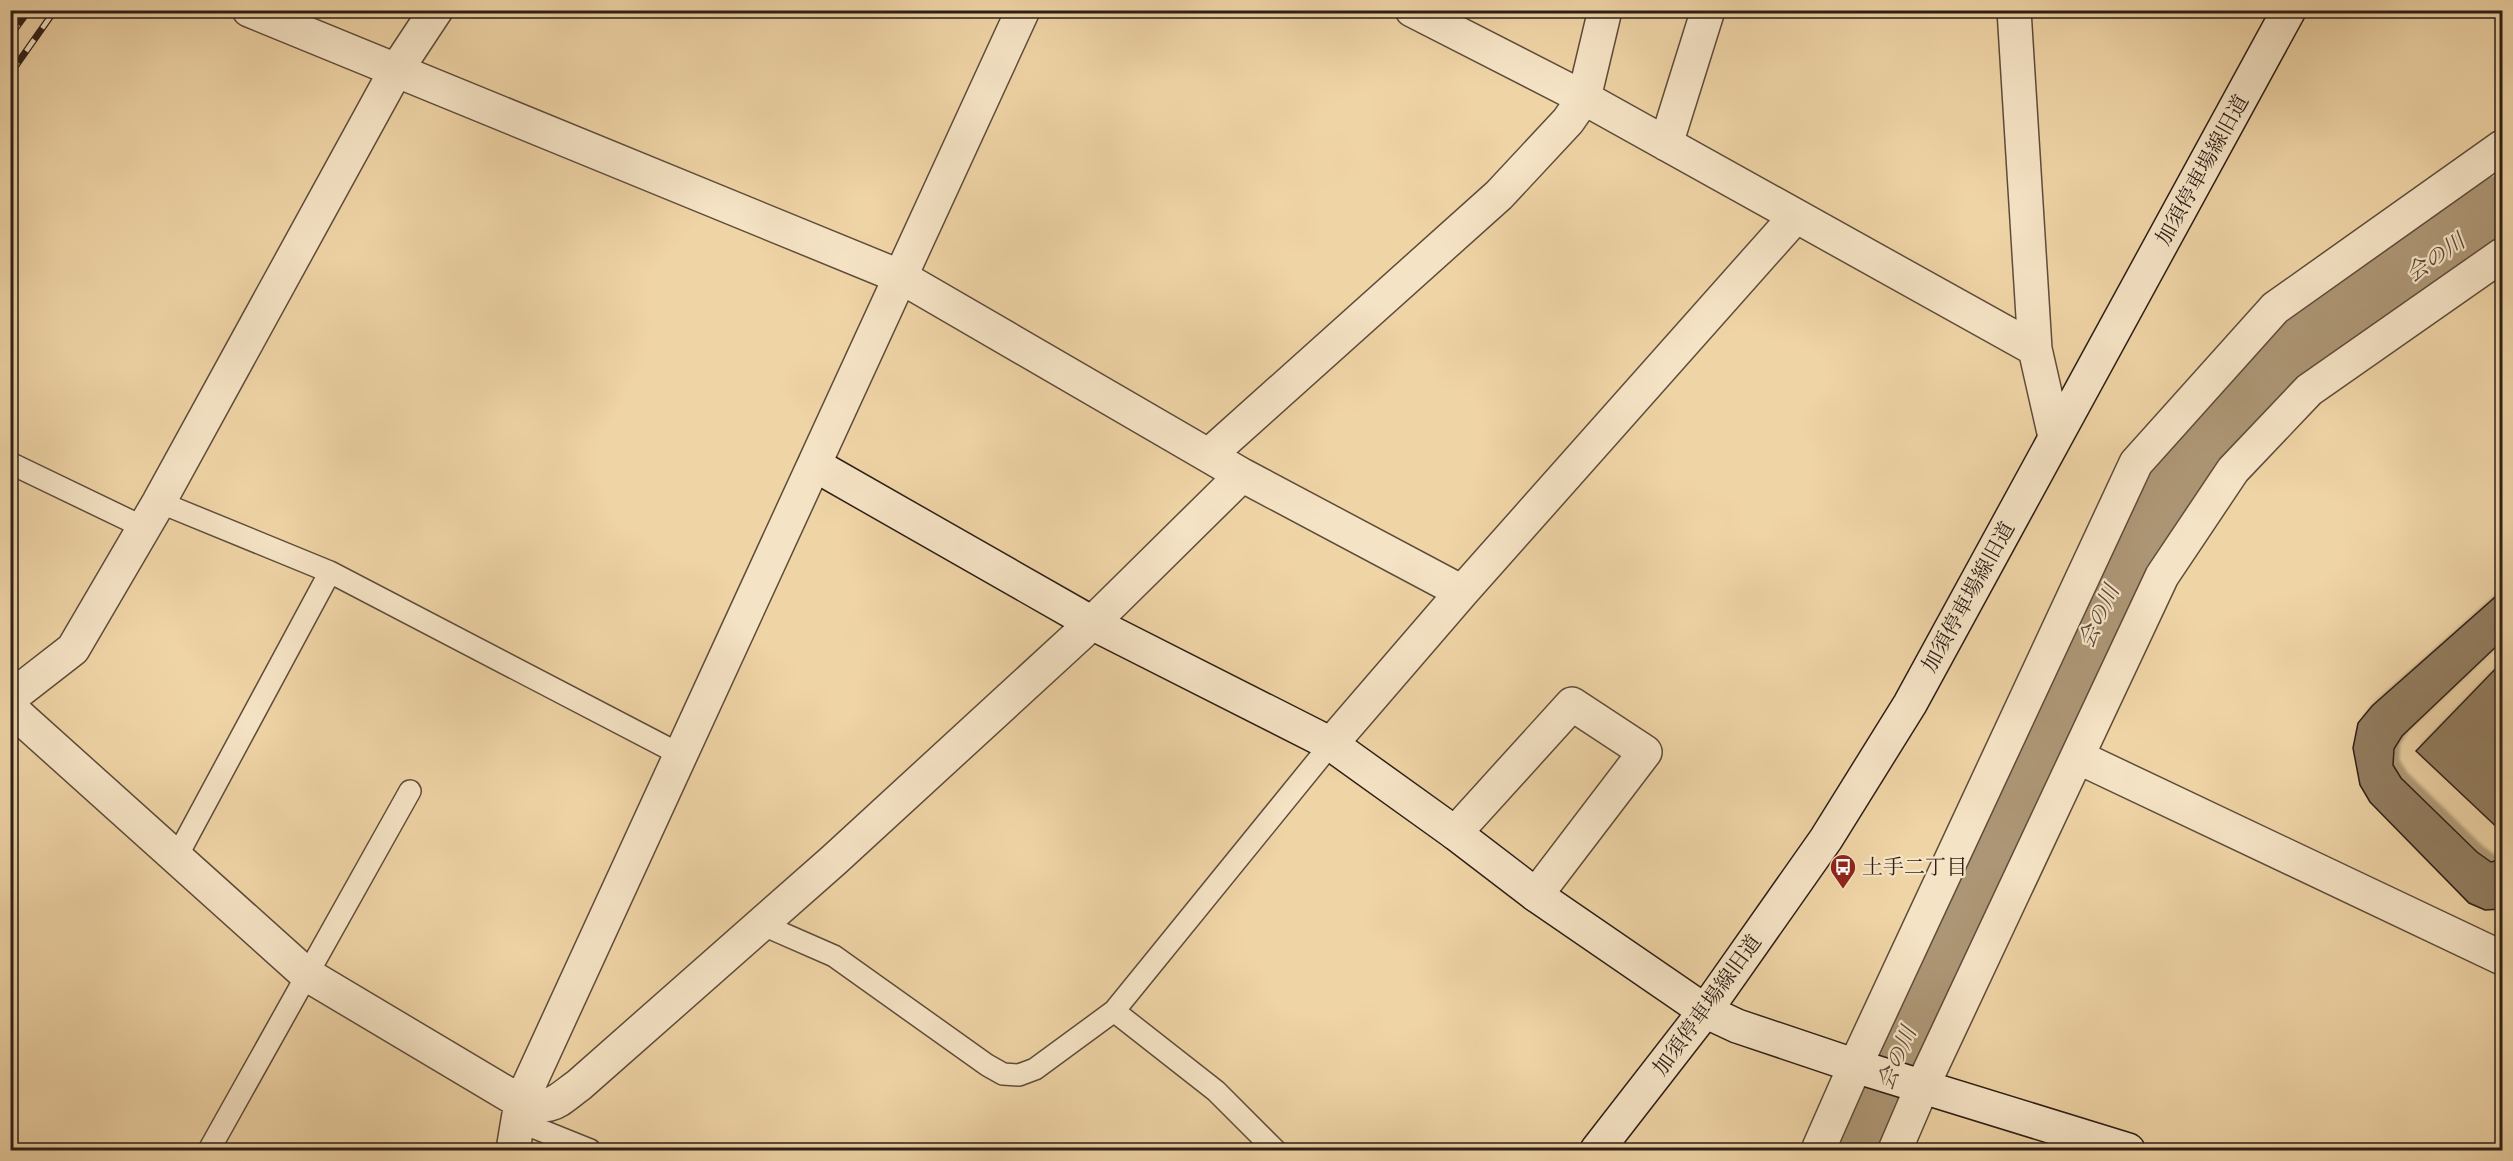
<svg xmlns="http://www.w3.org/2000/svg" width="2513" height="1161" viewBox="0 0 2513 1161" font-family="'Libre Bodoni','Noto Serif JP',serif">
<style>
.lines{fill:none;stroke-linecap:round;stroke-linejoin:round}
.river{stroke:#ad9675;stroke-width:68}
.building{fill:#927d61;stroke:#2d1e17;stroke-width:1.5;filter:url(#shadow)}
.lane-casing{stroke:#5e4c3b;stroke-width:24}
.street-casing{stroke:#5e4c3b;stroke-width:36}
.secondary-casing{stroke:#2d1e17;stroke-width:36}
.lane{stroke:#f5e3c5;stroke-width:21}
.street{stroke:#f5e3c5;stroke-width:33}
.secondary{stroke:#f5e3c5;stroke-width:33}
.rail-casing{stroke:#2d1e17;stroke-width:7}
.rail{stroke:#f5e3c5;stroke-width:4.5;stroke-dasharray:14;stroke-linecap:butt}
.labels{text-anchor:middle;stroke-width:4.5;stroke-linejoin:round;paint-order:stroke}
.street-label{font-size:21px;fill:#2d1e17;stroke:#f5e3c5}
.poi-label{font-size:21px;fill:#2d1e17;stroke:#f5e3c5;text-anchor:start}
.water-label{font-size:22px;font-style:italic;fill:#5a4838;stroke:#f5e3c5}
</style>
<defs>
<filter id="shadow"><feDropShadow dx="5.5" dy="-5.5" stdDeviation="1.5" flood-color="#0004"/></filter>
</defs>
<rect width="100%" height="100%" fill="#efd4a6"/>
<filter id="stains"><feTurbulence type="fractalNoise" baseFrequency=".00333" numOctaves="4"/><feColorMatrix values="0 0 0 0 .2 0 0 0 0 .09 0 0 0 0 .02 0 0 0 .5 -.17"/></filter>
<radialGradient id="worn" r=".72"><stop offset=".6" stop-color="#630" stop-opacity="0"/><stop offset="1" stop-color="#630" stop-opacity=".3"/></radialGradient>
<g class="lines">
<path class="river" d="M1856,1150L1964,900L2158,491L2252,383L2502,209"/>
</g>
<path class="building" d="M2502,591V641L2402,736L2394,749L2393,765L2401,778L2477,852L2491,862L2502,859V909L2485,910L2469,903L2370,802L2360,785L2353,748L2358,723L2372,706Z
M2502,662V832L2416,751Z"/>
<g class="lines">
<g class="lane-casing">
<path id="lane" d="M10,463L145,528
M159,502L330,572L176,858
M330,572L681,755
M761,924L834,956L987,1065L1003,1074L1019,1075L1035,1069L1114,1011L1331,744
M1114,1011L1216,1091L1275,1150
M518,1121L590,1150
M209,1150L410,791"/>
</g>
<g class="street-casing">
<path id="street" d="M249,10L901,277L1242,475L1462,592
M1412,10L1584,98L2035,349
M2014,10L2035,349L2055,437
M1666,144L1708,10
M1209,455L1499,195L1568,121L1584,98L1605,10
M10,698L73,649L159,502L395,72L436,10
M10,708L306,974L521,1102C554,1109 553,1104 579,1085L834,860L1092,623L1242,475
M1331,744L1462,592L1796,216
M2078,757L2502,958
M1455,833L1572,704L1645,752L1536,895
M513,1150L521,1102L1023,10
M1818,1150L1855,1066L2136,463L2275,308L2502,147
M1895,1150L1922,1087L2162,576L2233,470L2309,390L2502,255"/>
</g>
<g class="secondary-casing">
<path id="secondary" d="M815,465L1092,623L1331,744L1455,833L1536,895L1705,1011L1737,1026L1865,1069L2128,1150
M1597,1150L1705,1011L1826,839L1910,704L2289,10"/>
</g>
<use href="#lane" class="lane"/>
<use href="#street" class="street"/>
<use href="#secondary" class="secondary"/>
<g class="rail-casing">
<path id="rail" d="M10,36L29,10
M10,74L55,10"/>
</g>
<use href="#rail" class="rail"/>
</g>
<defs>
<g id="bus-pin" transform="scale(1.35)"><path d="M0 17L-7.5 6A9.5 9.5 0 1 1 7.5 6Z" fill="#8f2418" stroke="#f5e3c5"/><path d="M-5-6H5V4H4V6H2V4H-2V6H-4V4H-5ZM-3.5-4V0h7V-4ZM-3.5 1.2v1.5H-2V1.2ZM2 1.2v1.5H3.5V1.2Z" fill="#fff"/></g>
</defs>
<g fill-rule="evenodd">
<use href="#bus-pin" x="1843" y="867"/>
</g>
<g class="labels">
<g class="street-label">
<text transform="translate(2202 170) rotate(-61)" y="7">加須停車場線旧道</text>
<text transform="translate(1968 597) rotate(-61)" y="7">加須停車場線旧道</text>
<text transform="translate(1707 1005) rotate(-54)" y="7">加須停車場線旧道</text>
</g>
<g class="poi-label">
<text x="1862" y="874">土手二丁目</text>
</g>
<g class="water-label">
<text transform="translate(2435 257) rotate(-35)" y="8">会の川</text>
<text transform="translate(2098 616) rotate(-65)" y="8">会の川</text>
<text transform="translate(1896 1058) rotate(-67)" y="8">会の川</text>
</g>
</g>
<rect width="2513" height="1161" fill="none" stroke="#efd4a6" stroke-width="36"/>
<rect x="12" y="12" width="2489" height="1137" fill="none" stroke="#2d1e17" stroke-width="3"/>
<rect x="18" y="18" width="2477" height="1125" fill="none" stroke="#2d1e17" stroke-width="1.5"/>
<rect width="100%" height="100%" filter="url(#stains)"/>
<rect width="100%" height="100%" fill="url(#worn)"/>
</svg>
